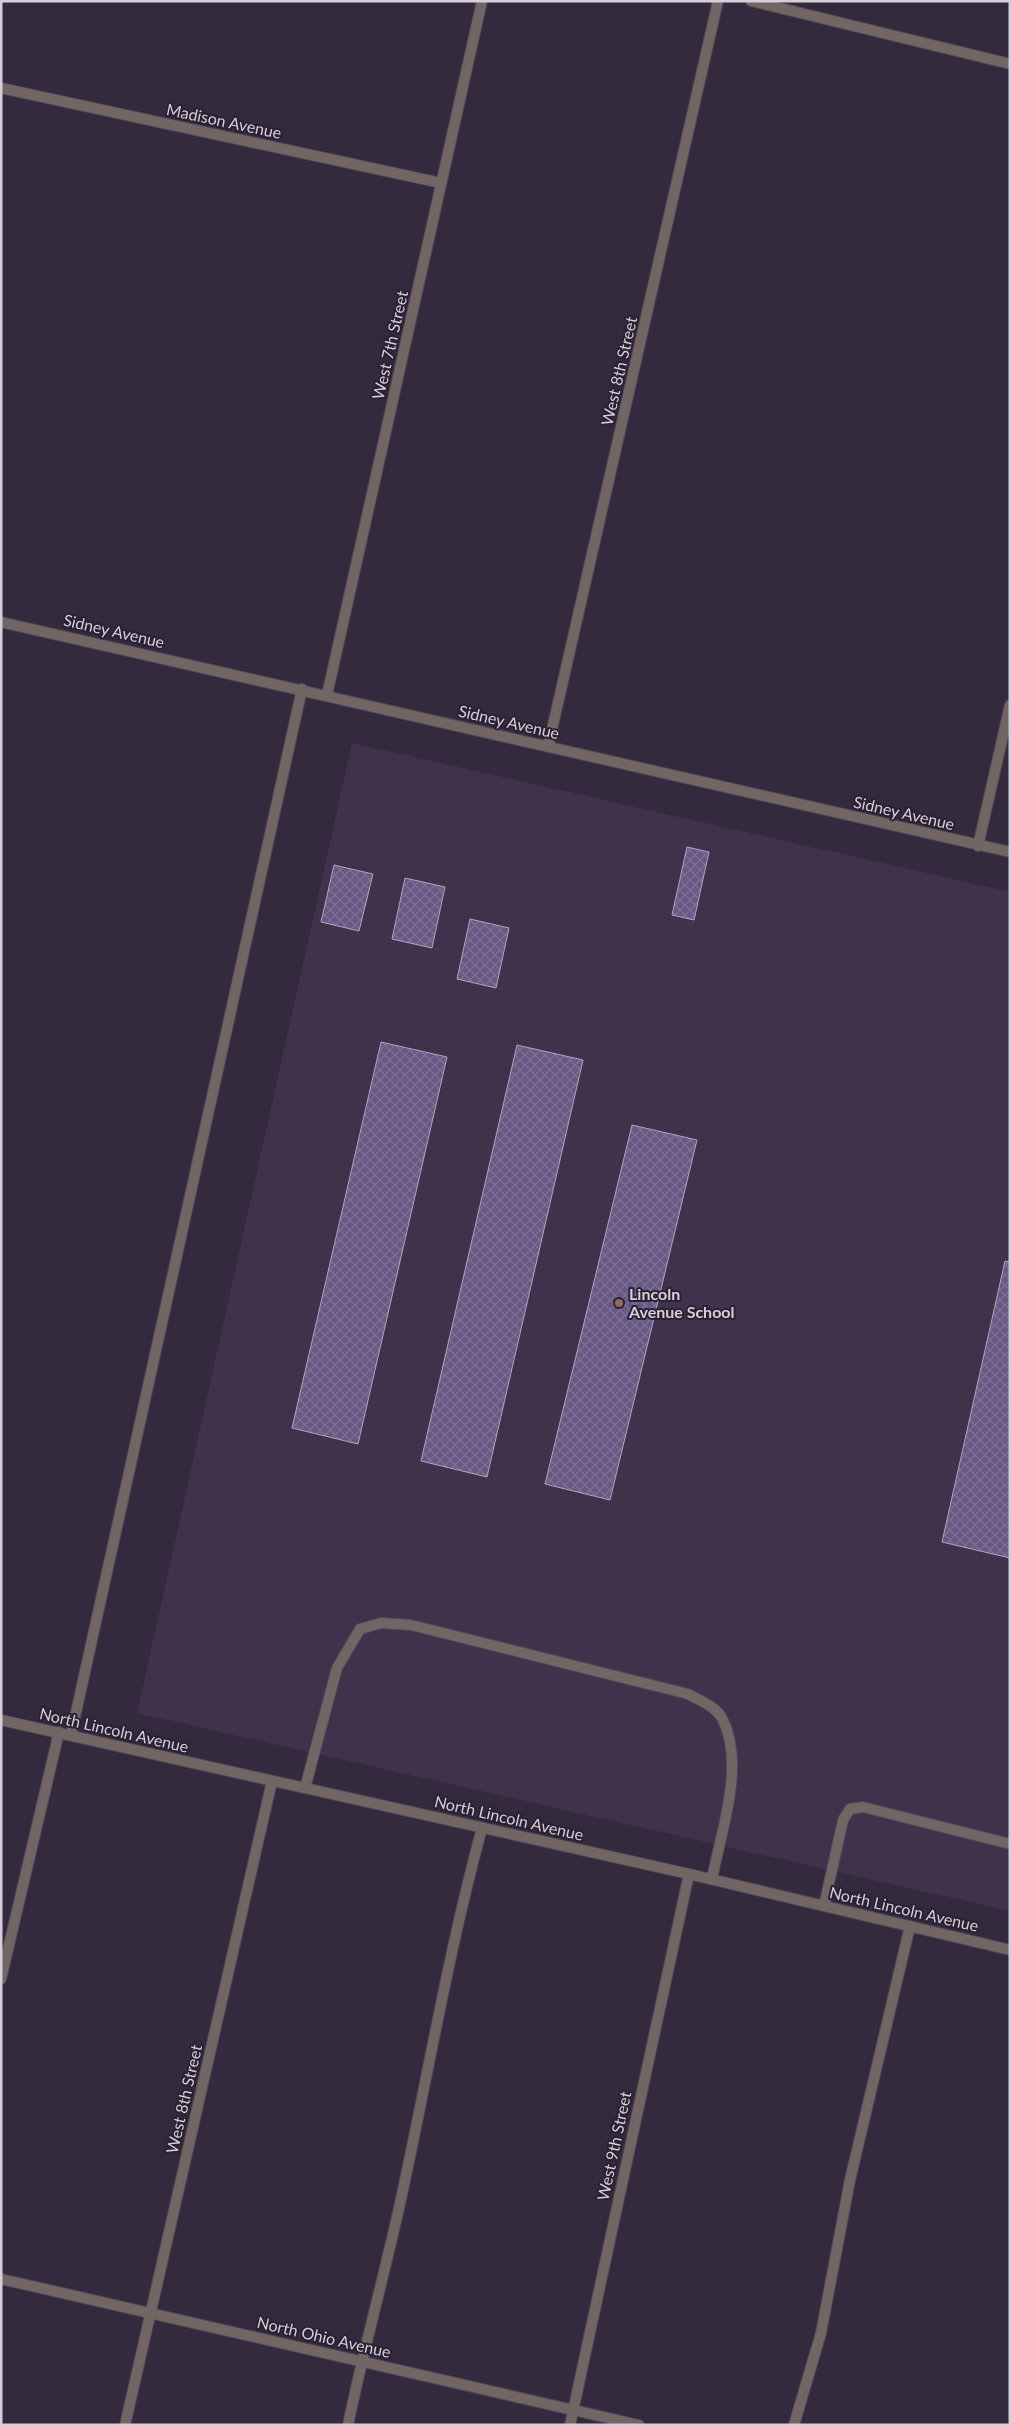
<svg xmlns="http://www.w3.org/2000/svg" width="1011" height="2426" viewBox="0 0 1011 2426" font-family="Lato,sans-serif">
<style>
.built{fill:#3f324a}
.building{fill:url(#building-cross-hatch);stroke:#aea7be}
.lines{fill:none;stroke-linecap:round;stroke-linejoin:round}
.lane-casing{stroke:#514859;stroke-width:12}
.street-casing{stroke:#514859;stroke-width:12}
.lane{stroke:#716664;stroke-width:10}
.street{stroke:#716664;stroke-width:10}
.education-dot{fill:#8d6e63;stroke:#2a2132;stroke-width:2}
.labels{text-anchor:middle;stroke-width:4;stroke-linejoin:round;paint-order:stroke}
.street-label{font-size:16px;fill:#d5cfdb;stroke:#2a2132}
.poi-label{font-size:16px;font-weight:bold;fill:#d5cfdb;stroke:#2a2132;text-anchor:start}
</style>
<defs>
<pattern id="building-cross-hatch" width="8" height="8" patternUnits="userSpaceOnUse" patternTransform="scale(1.25)"><rect width="8" height="8" fill="#685884"/><path d="M0 0l8 8M0 8l8-8" fill="none" stroke="#7d6f95"/></pattern>
</defs>
<rect width="100%" height="100%" fill="#342a3d"/>
<path class="built" d="M352,743L1010,892V1911L137,1713Z"/>
<path class="building" d="M687,847L709,852L694,920L672,915Z
M334,865L373,874L359,931L321,922Z
M405,878L445,887L432,948L392,939Z
M470,919L509,928L496,988L457,979Z
M381,1042L447,1057L358,1444L292,1428Z
M517,1045L583,1060L487,1477L421,1461Z
M632,1125L697,1140L610,1500L545,1484Z
M1005,1261L1010,1262V1558L942,1542Z"/>
<g class="lines">
<g class="lane-casing">
<path id="lane" d="M751,1L1010,64
M71,1735L302,689
M305,1788L337,1668L360,1629L381,1623L411,1625L688,1694C699,1700 715,1706 722,1718C746,1764 721,1831 712,1879
M824,1906L843,1820L850,1809L863,1807L1010,1844
M1,1979L59,1732
M348,2425C363,2352 383,2280 399,2208C427,2081 448,1953 482,1828
M794,2425L821,2333L850,2180L910,1926"/>
</g>
<g class="street-casing">
<path id="street" d="M1,88L441,183
M1,622L1010,852
M327,695L482,1
M548,747L718,1
M978,846L1010,705
M1,1720L689,1874L1010,1950
M1,2279L639,2425
M125,2425L272,1781
M570,2425L689,1874"/>
</g>
<use href="#lane" class="lane"/>
<use href="#street" class="street"/>
</g>
<circle class="education-dot" cx="619" cy="1303" r="5"/>
<g class="labels">
<g class="street-label">
<text transform="translate(224 121) rotate(12)" y="6">Madison Avenue</text>
<text transform="translate(390 345) rotate(-77)" y="6">West 7th Street</text>
<text transform="translate(619 371) rotate(-77)" y="6">West 8th Street</text>
<text transform="translate(114 631) rotate(13)" y="6">Sidney Avenue</text>
<text transform="translate(509 722) rotate(13)" y="6">Sidney Avenue</text>
<text transform="translate(904 813) rotate(13)" y="6">Sidney Avenue</text>
<text transform="translate(114 1730) rotate(13)" y="6">North Lincoln Avenue</text>
<text transform="translate(509 1818) rotate(13)" y="6">North Lincoln Avenue</text>
<text transform="translate(904 1909) rotate(13)" y="6">North Lincoln Avenue</text>
<text transform="translate(184 2099) rotate(-77)" y="6">West 8th Street</text>
<text transform="translate(614 2146) rotate(-78)" y="6">West 9th Street</text>
<text transform="translate(324 2337) rotate(13)" y="6">North Ohio Avenue</text>
</g>
<g class="poi-label">
<text x="629" y="1300">Lincoln<tspan x="629" dy="18">Avenue School</tspan></text>
</g>
</g>
<rect width="1011" height="2426" fill="none" stroke="#d5cfdb" stroke-width="5"/>
</svg>
